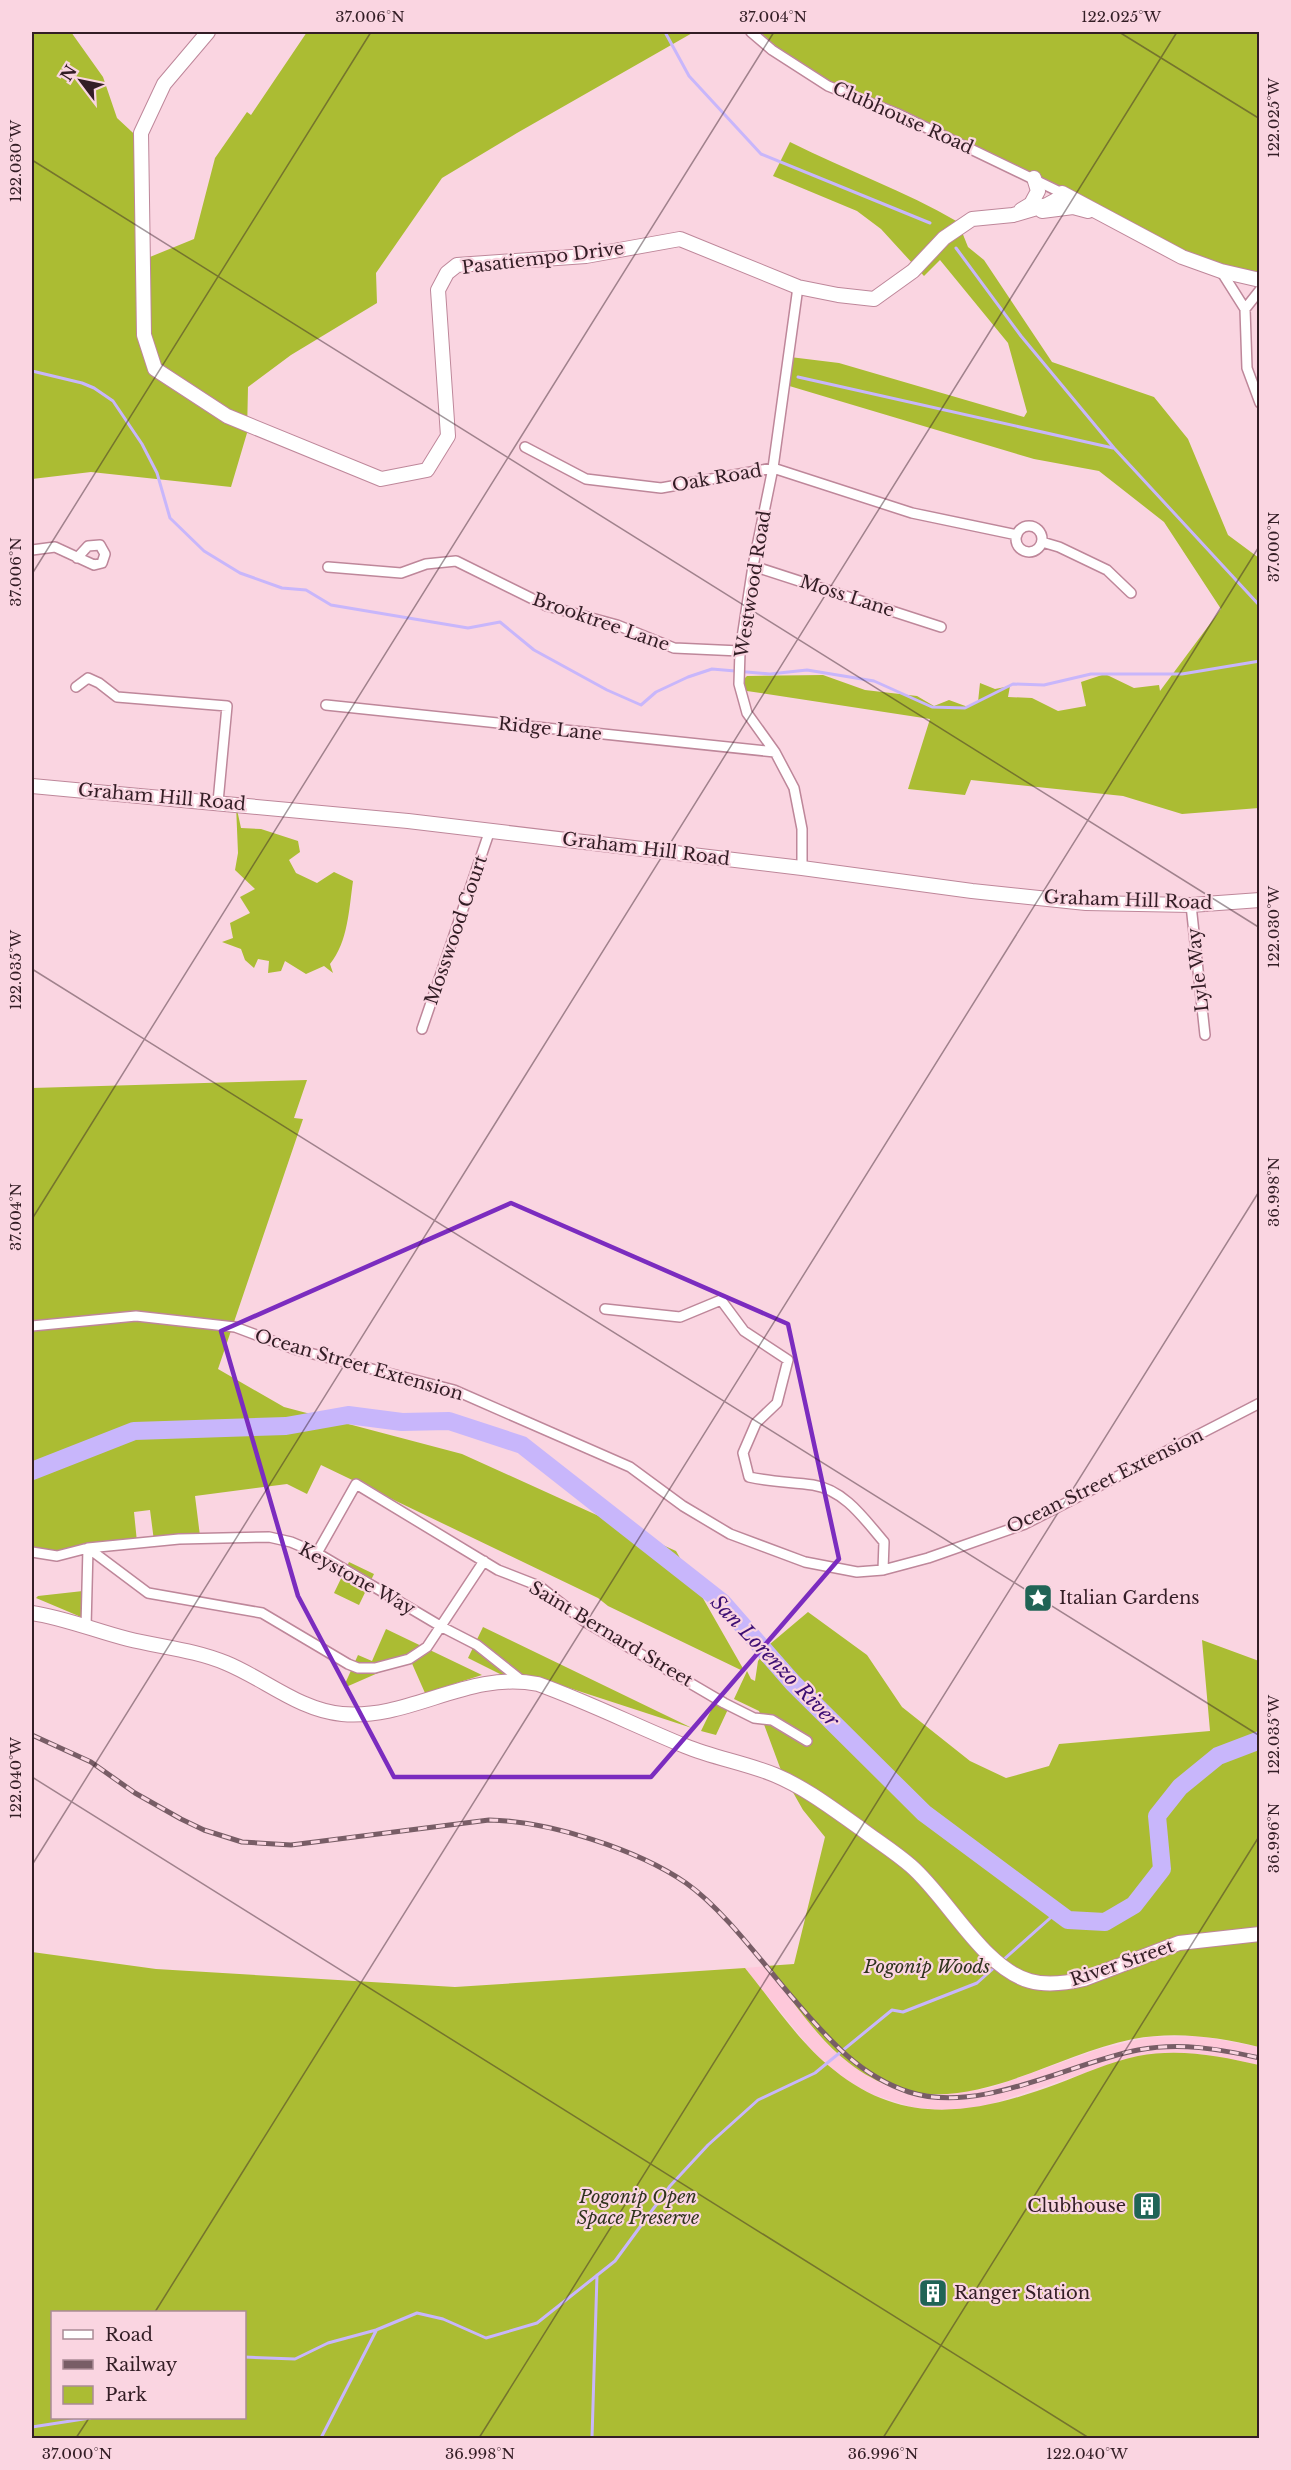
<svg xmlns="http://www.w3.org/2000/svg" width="1291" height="2470" viewBox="0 0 1291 2470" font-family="'Libre Baskerville',serif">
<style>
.built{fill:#fec8da}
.green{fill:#abbc33;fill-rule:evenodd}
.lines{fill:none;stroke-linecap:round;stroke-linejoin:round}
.stream{stroke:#c8b6fb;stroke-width:3}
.river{stroke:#c8b6fb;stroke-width:18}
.street-casing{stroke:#be879a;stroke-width:12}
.secondary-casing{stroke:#be879a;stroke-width:16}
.street{stroke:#fff;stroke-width:9}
.secondary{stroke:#fff;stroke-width:14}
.rail-casing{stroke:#785d66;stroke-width:5}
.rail{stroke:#fad5e1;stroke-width:3;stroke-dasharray:9;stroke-linecap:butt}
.marked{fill:none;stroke:#7b2cbf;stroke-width:4.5;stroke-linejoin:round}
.ticks{fill:none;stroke:#331d25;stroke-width:1.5;stroke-opacity:0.45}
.labels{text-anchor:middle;stroke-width:4.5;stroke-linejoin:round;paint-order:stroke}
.street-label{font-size:18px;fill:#331d25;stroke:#fad5e1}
.poi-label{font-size:18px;fill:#331d25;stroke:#fad5e1;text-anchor:start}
.park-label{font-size:18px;font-style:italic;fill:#2f331c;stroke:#fad5e1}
.water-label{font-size:20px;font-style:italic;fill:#3d0f74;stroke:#fad5e1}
.neatline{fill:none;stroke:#331d25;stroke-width:2}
.ticks-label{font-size:15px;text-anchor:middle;fill:#331d25}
</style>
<rect width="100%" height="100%" fill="#fad5e1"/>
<path class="built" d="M766,1966L821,2037L840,2056L873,2078L911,2092L937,2095L990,2088L1099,2049L1150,2037L1200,2036L1259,2047V2065L1200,2054H1154L1106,2066L982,2107L954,2111L912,2107L871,2094L847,2080L824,2063L805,2042L745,1968Z"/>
<path class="green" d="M32,32H71L103,77L117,118L145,144V259L194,239L215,158L247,112L251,115L307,32H694L517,133L442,178L376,273L377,303L291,355L248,387L247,433L231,487L91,472L32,479Z
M760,32H1259V275L1225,270L842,92L787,56Z
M790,142C846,170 905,191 958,222L968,247L984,260L1052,362L1154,397L1188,439L1228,535L1259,558V808L1182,814L1123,796L971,780L965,795L908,789L930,719L747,691L739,684L747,676L823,675L865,690L917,696L934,706L949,700L968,707L978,702L980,683L995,689L1010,686L1008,697L1032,698L1058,711L1086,706L1081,682L1105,674L1134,688L1159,685L1160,691L1221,609L1164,522L1099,471L1034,459L786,385L790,357L839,363L1024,417L1027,412L1008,343L940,260L924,276L881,229L857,211L773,176Z
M236,805L241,828L261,829L298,841L300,852L289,860L296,873L317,883L334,872L353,881C349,909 348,942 330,964L333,973L324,966L306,974L285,961L281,971L268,973L269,961L258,959L254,968L245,960L241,949L222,942L233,938L230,923L250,913L240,897L255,889L235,870L238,853Z
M307,1080L294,1118L303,1119L218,1369L284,1407L462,1454L676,1551L745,1672L608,1606L598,1598L321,1465L307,1494L287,1484L195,1496L200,1536L154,1541L150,1510L134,1512L137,1542L32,1555V1088Z
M349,1562L374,1574L359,1605L334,1593Z
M83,1591L81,1617L36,1598L38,1596Z
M808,1612L867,1655L902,1707L970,1761L1006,1778L1049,1766L1059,1744L1210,1731L1202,1640L1259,1661V2047C1218,2037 1176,2031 1133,2039C1036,2059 945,2137 849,2063C816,2038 792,1999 766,1966L794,1964L825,1837L803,1810L782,1773L759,1711L734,1699L747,1671L751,1679L755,1681L758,1661L770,1644Z
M483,1627L692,1728L554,1683L504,1676L468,1658Z
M386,1629L482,1675L425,1693L410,1659L346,1687L344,1686L358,1655L372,1661Z
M716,1700L729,1707L716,1735L701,1731Z
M32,1952L156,1969L455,1987L745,1968C773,2002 799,2043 834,2070C905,2128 978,2113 1057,2084C1083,2074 1110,2062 1138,2056C1179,2048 1220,2056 1259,2065V2438H32ZM52,2312H244V2418H52Z"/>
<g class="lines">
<path class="stream" d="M665,32L689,76L761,154L930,223
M956,248L1021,336L1114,448L1260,606
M32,371L82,383L94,388L113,401L142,444L157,473L170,518L204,551L240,573L282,588L306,590L331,605L468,628L500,622L534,650L607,690L641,705L656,692L688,677L712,669L770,674L807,670L874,681L932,707L965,708L1013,684L1044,685L1091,674H1182L1260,661
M798,377L1113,448
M1002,1961L1057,1912
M244,2357L295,2359L328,2343L376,2330L417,2313L443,2319L486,2338L537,2323L615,2261L670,2186L708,2145L758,2100L815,2073L892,2010L903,2012L977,1983L995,1967
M32,2427L90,2418
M321,2438L376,2331
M592,2438L597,2275"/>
<path class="river" d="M32,1471L134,1431L286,1426L348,1415L402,1422L449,1421L522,1445L722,1602L793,1683L924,1813L1068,1920L1105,1922L1134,1905L1162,1869L1157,1816L1180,1787L1218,1756L1260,1740"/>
<g class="street-casing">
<path id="street" d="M751,32L772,50L828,86L898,114L1062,193
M1221,271L1245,309L1260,290
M798,287L773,468L753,566L740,651L739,684L747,713L775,752L794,788L802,829V868
M1245,309L1247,368L1260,403
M525,447L586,479L661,488L773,468L912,513L1017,535
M1016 539a13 13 0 1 1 26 0a13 13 0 1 1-26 0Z
M1042,542L1059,547L1107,570L1131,593
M32,550L55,547L94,565L102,563L105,554L100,545L88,546L77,558
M753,566L941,627
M328,567L401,573L426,564L456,561L547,606L617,625L674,648L740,651
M76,687L88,678L99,683L117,697L227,706L218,802
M326,705L775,752
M1191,905L1205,1035
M422,1029L490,830
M605,1309L680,1317L721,1300L744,1331L788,1360L777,1403L756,1423L743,1453L749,1477C771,1482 792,1482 813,1485C845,1490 865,1520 884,1542L883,1570
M32,1326L136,1316L235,1327L294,1349L454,1390L630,1467L683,1506L730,1534L805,1562L857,1572L883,1570L928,1558L1025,1524L1260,1403
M88,1548L148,1593L262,1613L348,1664L358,1668H375L409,1659L427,1647L484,1561
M32,1552L57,1556L88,1548L179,1539L269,1537L291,1542L317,1553L442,1627L477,1645L521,1680
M317,1553L356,1484L498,1570L539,1586L584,1621L724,1703L754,1718L772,1720L807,1741
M86,1627L88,1548"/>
</g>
<g class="secondary-casing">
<path id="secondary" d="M208,32L164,84L141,133L144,335L155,369L227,416L381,479L427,470L448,436L438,290L447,273L457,265L586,256L680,239L798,287L838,295L874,299L913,271L944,238L972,219L1013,215L1047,205L1058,199L1062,193L1182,257L1221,271L1260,280
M1021,210L1031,204L1038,191L1034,178
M1042,211L1073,207L1088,211
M32,786L408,821L802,868L972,891L1086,903L1191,905L1260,900
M32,1613C65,1618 96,1631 128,1639C161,1647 195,1650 226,1663C265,1679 299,1710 342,1714C411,1720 468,1670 538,1684C588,1702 636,1726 685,1746C714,1758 746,1763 775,1775C806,1788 833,1809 860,1828C877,1841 895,1852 911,1866C948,1898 983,1968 1030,1981C1048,1986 1067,1983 1084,1979L1179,1943L1260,1934"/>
</g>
<use href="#street" class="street"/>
<use href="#secondary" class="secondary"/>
<g class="rail-casing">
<path id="rail" d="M32,1735L91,1762L135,1793L181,1819L204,1830L242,1842L291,1845L489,1820C548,1821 637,1849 686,1883C723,1909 761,1961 791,1996C825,2035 857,2075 909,2092C981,2115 1069,2063 1138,2050C1180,2042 1219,2049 1260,2058"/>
</g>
<use href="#rail" class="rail"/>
</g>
<path class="marked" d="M511,1203L788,1324L839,1559L651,1777H394L298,1596L221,1331Z"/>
<path class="ticks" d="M1119,32L1260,119M32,160L1260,928M32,574L371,32M32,969L1260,1736M32,1219L774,32M32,1777L1089,2438M32,1865L1177,32M155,2312L1260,545M76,2438L89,2418M479,2438L1260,1190M883,2438L1260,1835"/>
<defs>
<g id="sight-square" transform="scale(1.5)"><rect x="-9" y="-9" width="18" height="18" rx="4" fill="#206456" stroke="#fad5e1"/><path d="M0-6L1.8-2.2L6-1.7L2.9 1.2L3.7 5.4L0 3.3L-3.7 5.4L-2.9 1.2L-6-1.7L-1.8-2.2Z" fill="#fff"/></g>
<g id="building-square" transform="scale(1.5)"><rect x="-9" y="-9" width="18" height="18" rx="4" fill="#206456" stroke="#fad5e1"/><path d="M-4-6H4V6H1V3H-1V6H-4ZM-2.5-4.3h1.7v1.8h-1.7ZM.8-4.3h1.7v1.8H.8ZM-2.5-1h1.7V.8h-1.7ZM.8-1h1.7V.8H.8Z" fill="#fff"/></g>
</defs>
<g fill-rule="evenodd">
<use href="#sight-square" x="1038" y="1598"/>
<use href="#building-square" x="1147" y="2206"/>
<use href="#building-square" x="933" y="2293"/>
</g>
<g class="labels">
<g class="street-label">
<text transform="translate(903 118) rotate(24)" y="6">Clubhouse Road</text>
<text transform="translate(543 258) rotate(-7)" y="6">Pasatiempo Drive</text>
<text transform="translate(717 478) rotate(-10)" y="6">Oak Road</text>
<text transform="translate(753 584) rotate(-81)" y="6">Westwood Road</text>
<text transform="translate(847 596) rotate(18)" y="6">Moss Lane</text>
<text transform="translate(601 622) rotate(19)" y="6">Brooktree Lane</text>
<text transform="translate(550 729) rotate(6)" y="6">Ridge Lane</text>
<text transform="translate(162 797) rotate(5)" y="6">Graham Hill Road</text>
<text transform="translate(646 849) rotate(7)" y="6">Graham Hill Road</text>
<text transform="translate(1128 900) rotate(2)" y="6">Graham Hill Road</text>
<text transform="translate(456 930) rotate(-71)" y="6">Mosswood Court</text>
<text transform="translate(1198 970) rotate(-96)" y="6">Lyle Way</text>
<text transform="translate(359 1365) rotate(16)" y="6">Ocean Street Extension</text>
<text transform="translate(1105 1481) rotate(-26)" y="6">Ocean Street Extension</text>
<text transform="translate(357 1579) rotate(29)" y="6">Keystone Way</text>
<text transform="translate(611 1634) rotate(31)" y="6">Saint Bernard Street</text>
<text transform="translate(1122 1963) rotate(-19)" y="6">River Street</text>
</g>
<g class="poi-label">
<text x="1059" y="1604">Italian Gardens</text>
<text x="1126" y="2212" text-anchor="end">Clubhouse</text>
<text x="954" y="2299">Ranger Station</text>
</g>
<g class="park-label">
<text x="927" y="1973">Pogonip Woods</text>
<text x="638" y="2203">Pogonip Open<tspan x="638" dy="21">Space Preserve</tspan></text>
</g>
<g class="water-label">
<text transform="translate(775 1661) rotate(46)" y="7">San Lorenzo River</text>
</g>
</g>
<rect width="1291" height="2470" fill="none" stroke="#fad5e1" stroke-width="66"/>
<rect x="51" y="2311" width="195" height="108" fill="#fad5e1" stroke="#aa8b96" stroke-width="1.5"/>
<rect x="63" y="2330" width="30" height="9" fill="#ffffff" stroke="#aa8b96" stroke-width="1.5"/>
<text x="105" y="2341" font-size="18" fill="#331d25">Road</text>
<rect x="63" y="2360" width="30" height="9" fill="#785d66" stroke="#aa8b96" stroke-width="1.5"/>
<text x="105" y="2371" font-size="18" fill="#331d25">Railway</text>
<rect x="63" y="2386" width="30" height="18" fill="#abbc33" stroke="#aa8b96" stroke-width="1.5"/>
<text x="105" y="2401" font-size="18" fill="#331d25">Park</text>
<g transform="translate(81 81) rotate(302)" stroke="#fad5e1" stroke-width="4.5" paint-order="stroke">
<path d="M0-4.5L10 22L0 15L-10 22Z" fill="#331d25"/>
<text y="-9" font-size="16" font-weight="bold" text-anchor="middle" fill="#331d25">N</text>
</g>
<rect x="33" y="33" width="1225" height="2404" class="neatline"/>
<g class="ticks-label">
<text x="370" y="22">37.006°N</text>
<text x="773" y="22">37.004°N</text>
<text x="1121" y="22">122.025°W</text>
<text transform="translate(1274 118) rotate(-90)" y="5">122.025°W</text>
<text transform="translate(16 161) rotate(-90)" y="5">122.030°W</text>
<text transform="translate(1274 547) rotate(-90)" y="5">37.000°N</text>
<text transform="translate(16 572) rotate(-90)" y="5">37.006°N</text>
<text transform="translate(1274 927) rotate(-90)" y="5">122.030°W</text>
<text transform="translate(16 970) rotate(-90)" y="5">122.035°W</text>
<text transform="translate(1274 1192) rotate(-90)" y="5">36.998°N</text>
<text transform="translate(16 1217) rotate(-90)" y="5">37.004°N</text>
<text transform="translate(1274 1735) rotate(-90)" y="5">122.035°W</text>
<text transform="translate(16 1778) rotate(-90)" y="5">122.040°W</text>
<text transform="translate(1274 1838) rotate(-90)" y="5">36.996°N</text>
<text x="77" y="2459">37.000°N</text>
<text x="480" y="2459">36.998°N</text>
<text x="883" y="2459">36.996°N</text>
<text x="1087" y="2459">122.040°W</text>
</g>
</svg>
